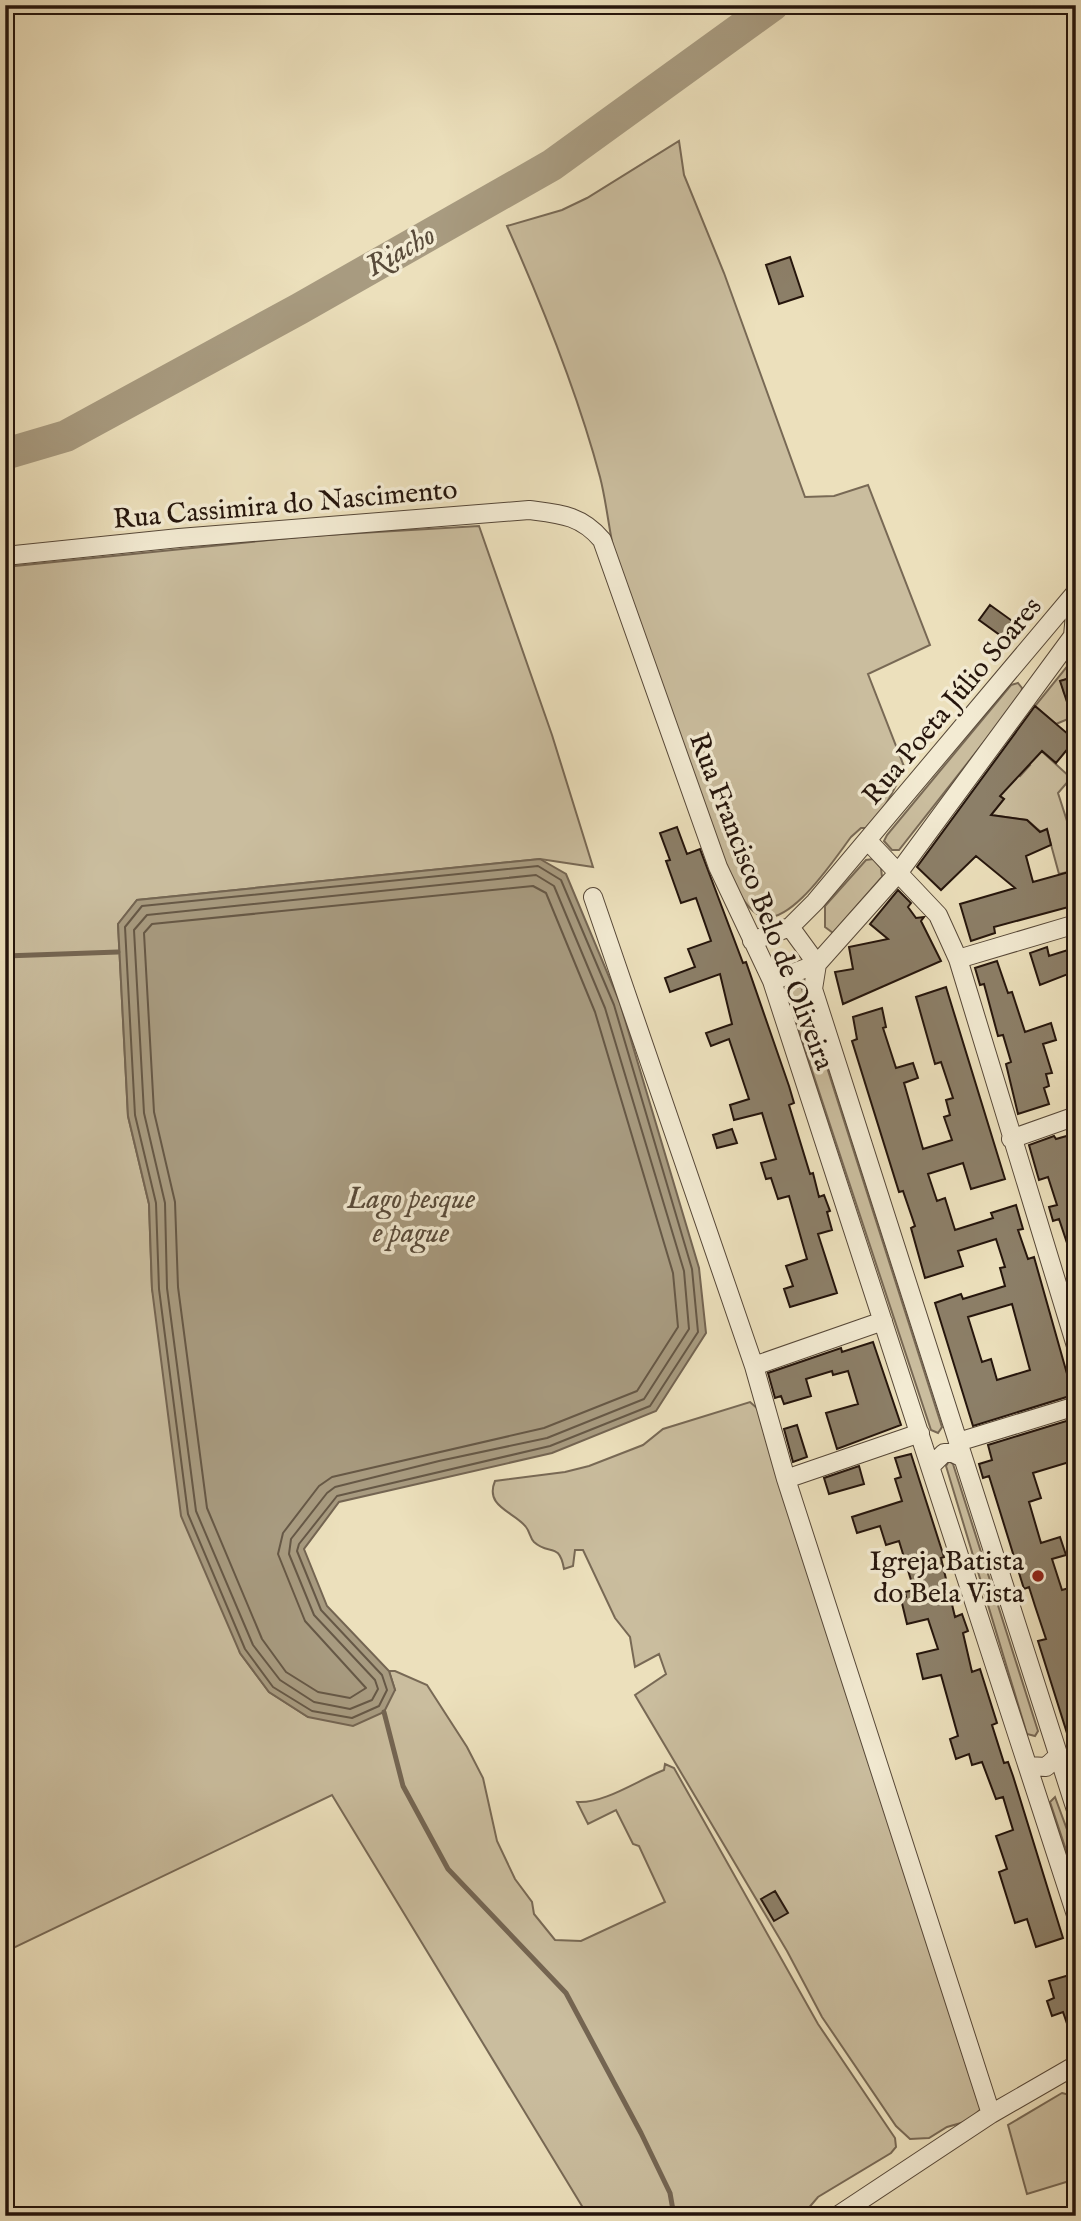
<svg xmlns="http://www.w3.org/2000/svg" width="1081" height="2221" viewBox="0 0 1081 2221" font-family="'IM FELL English',serif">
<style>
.green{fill:#cabd9e;stroke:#786955;stroke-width:2}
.water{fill:#a89b80;stroke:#746552;stroke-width:2}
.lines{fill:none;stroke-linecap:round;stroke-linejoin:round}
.shore{stroke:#665846;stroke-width:2}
.stream{stroke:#746552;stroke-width:5}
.river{stroke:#a89b80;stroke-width:32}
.building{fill:#8c7f68;stroke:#25150c;stroke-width:2;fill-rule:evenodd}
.minor-casing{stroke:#574838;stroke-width:20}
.minor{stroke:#f3ebd3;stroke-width:18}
.poi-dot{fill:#8f2418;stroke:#f3ebd3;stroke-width:2.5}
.labels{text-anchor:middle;stroke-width:7;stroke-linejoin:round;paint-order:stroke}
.street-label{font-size:28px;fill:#25150c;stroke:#f3ebd3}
.poi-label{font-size:28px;fill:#25150c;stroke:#f3ebd3;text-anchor:end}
.water-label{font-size:30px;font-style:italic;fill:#594b3a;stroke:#f3ebd3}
</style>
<rect width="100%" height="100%" fill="#ece0bc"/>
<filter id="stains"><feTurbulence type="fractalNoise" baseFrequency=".00286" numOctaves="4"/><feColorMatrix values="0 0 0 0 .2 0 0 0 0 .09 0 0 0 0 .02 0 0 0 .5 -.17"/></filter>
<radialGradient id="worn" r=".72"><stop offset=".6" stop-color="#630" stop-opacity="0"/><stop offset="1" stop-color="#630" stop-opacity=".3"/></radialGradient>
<path class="green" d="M679,141L684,175L724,273L805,497L834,496L868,485L930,645L868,674L905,769L873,828H861L851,837C835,858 786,934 757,914C741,903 734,881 725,864L616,560C609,533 607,504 600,477C577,391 543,307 507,226L562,210L587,198Z
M479,526L552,735L593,867L540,859L137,900L118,924L128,1116L149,1204L152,1289L240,1653L269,1692L308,1717L395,1690L389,1671H395L427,1685L467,1747L483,1778L497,1841L515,1879L532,1902L534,1914L555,1940L581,1941L665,1902L639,1846L633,1844L616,1810L588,1824L577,1802C604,1804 638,1780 664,1770L665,1764L674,1768L818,2024L895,2138L896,2147L891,2153L818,2197L807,2210L796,2216H588L332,1795L5,1952V567L309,536Z
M1069,664L1073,677L1061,681L1064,693L1076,690V708L1071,710L1073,717L1056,724L1035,706Z
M1018,683L1022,688L1021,695L899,850H892L884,841L887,835L1011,685Z
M1037,747L1071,778L1058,793L1076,849V870L1059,874L1047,830L1041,832L1027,820L991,815L1004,799L1000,796L1014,771L1020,776L1030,765L1025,761Z
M873,859L881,868L882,877L833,933L825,927V906L866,860Z
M801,986L942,1427L938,1433L931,1430L786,992Z
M750,1402L758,1409L993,2098L968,2121L947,2127L929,2138L910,2139L896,2126L822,2017L787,1951L635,1695L666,1674L659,1654L635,1667L630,1637L615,1618L583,1550H575L573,1566L564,1569C559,1541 549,1556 534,1542C530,1538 530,1532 526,1527C515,1512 484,1507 495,1481L565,1472L589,1466L643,1445L663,1429Z
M949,1461L953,1464L1038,1731L1035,1736L1027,1734L946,1466Z
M1055,1797L1076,1854V1880L1050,1802Z
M1062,2093L1070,2095L1076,2115V2179L1027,2194L1008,2125Z"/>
<path class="water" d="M540,859L566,874L620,1003L699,1268L706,1333L656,1411L552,1453L339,1502L304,1549L327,1606L389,1671L395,1690L384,1712L353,1726L308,1717L269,1692L240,1653L181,1516L152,1289L149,1204L128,1116L118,924L137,900Z"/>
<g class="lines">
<path class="shore" d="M538,866L561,880L614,1005L692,1269L698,1332L650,1406L550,1446L337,1496L299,1544L297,1551L321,1610L382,1675L387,1690L379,1706L352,1718L312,1711L273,1687L245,1649L188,1514L159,1289L156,1203L135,1115L125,927L142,906Z
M536,875L554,886L605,1008L684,1271L689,1329L644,1399L547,1438L439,1461L335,1487L327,1493L291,1539L289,1554L314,1615L375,1680L378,1689L372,1700L350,1709L314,1702L280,1680L253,1645L196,1511L167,1288L165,1203L144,1113L134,930L147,915Z
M533,886L546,893L595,1012L673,1273L678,1327L637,1391L544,1428L332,1477L319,1486L283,1533L278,1554L305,1621L366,1688L350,1698L318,1692L286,1672L262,1639L207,1508L178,1287L175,1202L154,1112L144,933L152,924Z"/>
<path class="stream" d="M5,956L118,952
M384,1712L403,1786L448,1869L566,1993L641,2133L670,2193L674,2216"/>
<path class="river" d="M5,454L66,436L299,309L552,165L773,5"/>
</g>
<path class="building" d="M790,257L803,296L779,304L766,265Z
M990,605L1022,628L1011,643L979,620Z
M1073,677L1076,719L1073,720L1060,681Z
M1035,706L1075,740L1056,763L1042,751L1000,796L1004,799L991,815L1027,820L1040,832L1047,829L1051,845L1026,856L1033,882L1076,870V905L994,927L995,933L971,941L960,904L1015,888L976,856L941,890L917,867Z
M677,827L687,854L700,849L743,963L746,962L789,1086L794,1103L789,1105L810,1174L813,1173L819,1197L824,1195L830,1211L827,1212L832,1230L818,1234L837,1293L790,1307L784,1289L793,1286L786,1266L807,1259L789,1196L778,1199L771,1178L766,1179L761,1163L776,1159L762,1113L734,1120L730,1105L749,1099L729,1039L711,1046L706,1033L732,1024L720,974L670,992L665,978L695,967L688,949L711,941L696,898L681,903L666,861L670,860L660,833Z
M898,890L911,903L908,907L916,918L924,917L921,921L941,961L843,1004L835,972L853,969L849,947L888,939L870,924Z
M1047,947L1049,956L1071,949L1076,971L1040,985L1030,953Z
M997,961L1008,993L1012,992L1025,1032L1051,1023L1056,1040L1043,1044L1052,1073L1046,1074L1049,1086L1044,1088L1049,1104L1018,1114L1006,1064L1011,1062L1003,1035L998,1036L984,984L980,985L975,968Z
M946,987L1005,1179L971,1189L963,1163L928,1174L937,1201L945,1198L955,1230L993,1218L991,1213L1016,1205L1023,1229L1018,1230L1028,1259L1034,1257L1073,1395L973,1426L935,1303L961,1294L963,1299L1005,1286L1000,1268L1005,1267L996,1239L958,1251L963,1266L925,1278L911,1228L915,1226L903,1191L899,1192L852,1041L857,1039L853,1017L882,1008L886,1027L883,1028L896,1068L913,1063L918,1078L904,1083L923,1149L952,1140L944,1117L950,1115L946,1100L953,1098L941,1062L935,1064L916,997ZM1012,1304L1030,1370L997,1380L991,1359L982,1362L968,1317Z
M732,1129L737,1143L717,1148L713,1135Z
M1070,1135L1076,1154V1260L1073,1261L1059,1219L1053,1221L1049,1207L1057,1205L1048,1177L1039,1180L1029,1145L1054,1136L1056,1139Z
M873,1342L901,1425L837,1449L826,1413L858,1404L848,1371L833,1375L832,1371L806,1379L811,1396L784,1404L781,1396L775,1398L768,1373L841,1348L842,1352Z
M1076,1418V1460L1033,1473L1041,1498L1029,1502L1041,1543L1060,1537L1066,1555L1052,1559L1062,1590L1076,1586V1655L1070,1657L1076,1675V1748L1072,1749L1038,1641L1046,1639L1035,1606L1029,1587L1024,1589L989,1476L983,1478L979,1464L992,1460L988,1445Z
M797,1425L807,1457L793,1462L784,1429Z
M911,1454L944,1557L941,1558L955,1617L962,1614L968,1631L963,1633L972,1672L980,1669L997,1723L992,1725L1004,1763L1008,1762L1013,1776L1063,1938L1036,1947L1027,1919L1015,1923L999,1872L1007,1869L996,1836L1013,1830L1003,1797L996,1799L982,1762L972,1765L969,1754L956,1759L950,1739L958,1736L941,1675L923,1679L917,1654L938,1649L928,1619L907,1624L901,1599L906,1597L905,1592L914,1590L899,1541L886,1545L880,1526L857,1533L852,1517L902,1501L895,1479L901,1477L895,1458Z
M859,1466L864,1484L829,1494L824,1478Z
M775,1891L788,1913L774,1921L761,1899Z
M1076,1973V2041H1073L1063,2012L1052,2016L1047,2001L1054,1998L1049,1981Z"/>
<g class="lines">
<g class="minor-casing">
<path id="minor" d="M5,556L179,538L529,510C560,514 581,515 602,540L718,867L772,981L1076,1915
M868,841L938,915L958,959L1076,1346
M593,897L754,1366L786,1479L991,2114
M790,927L817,964L813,989L1076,1810
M752,941L790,927L815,902L1076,592
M958,959L1076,924
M772,981L817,964L899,872L1073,636L1076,603
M1011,1139L1076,1116
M754,1366L883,1321
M958,1442L1076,1406
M931,1466L944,1453H953L963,1458
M786,1479L920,1433
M1028,1766L1046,1767L1058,1756
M837,2216L991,2114L1076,2065"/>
</g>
<use href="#minor" class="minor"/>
</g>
<circle class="poi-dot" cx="1038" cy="1576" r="7"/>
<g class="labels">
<g class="street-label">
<text transform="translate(285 503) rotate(-5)" y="10">Rua Cassimira do Nascimento</text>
<text transform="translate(951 700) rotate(-50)" y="10">Rua Poeta Júlio Soares</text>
<text transform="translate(763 901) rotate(69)" y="10">Rua Francisco Belo de Oliveira</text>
</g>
<g class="poi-label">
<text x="1024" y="1570">Igreja Batista<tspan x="1024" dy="32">do Bela Vista</tspan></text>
</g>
<g class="water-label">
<text transform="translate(400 250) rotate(-29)" y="10">Riacho</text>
<text x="411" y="1208">Lago pesque<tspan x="411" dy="34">e pague</tspan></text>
</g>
</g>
<rect width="1081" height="2221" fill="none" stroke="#ece0bc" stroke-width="28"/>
<rect x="7" y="7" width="1067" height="2207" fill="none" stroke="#25150c" stroke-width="3.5"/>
<rect x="14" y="14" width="1053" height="2193" fill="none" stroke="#25150c" stroke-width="2"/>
<rect width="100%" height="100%" filter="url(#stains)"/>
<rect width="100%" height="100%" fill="url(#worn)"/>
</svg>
